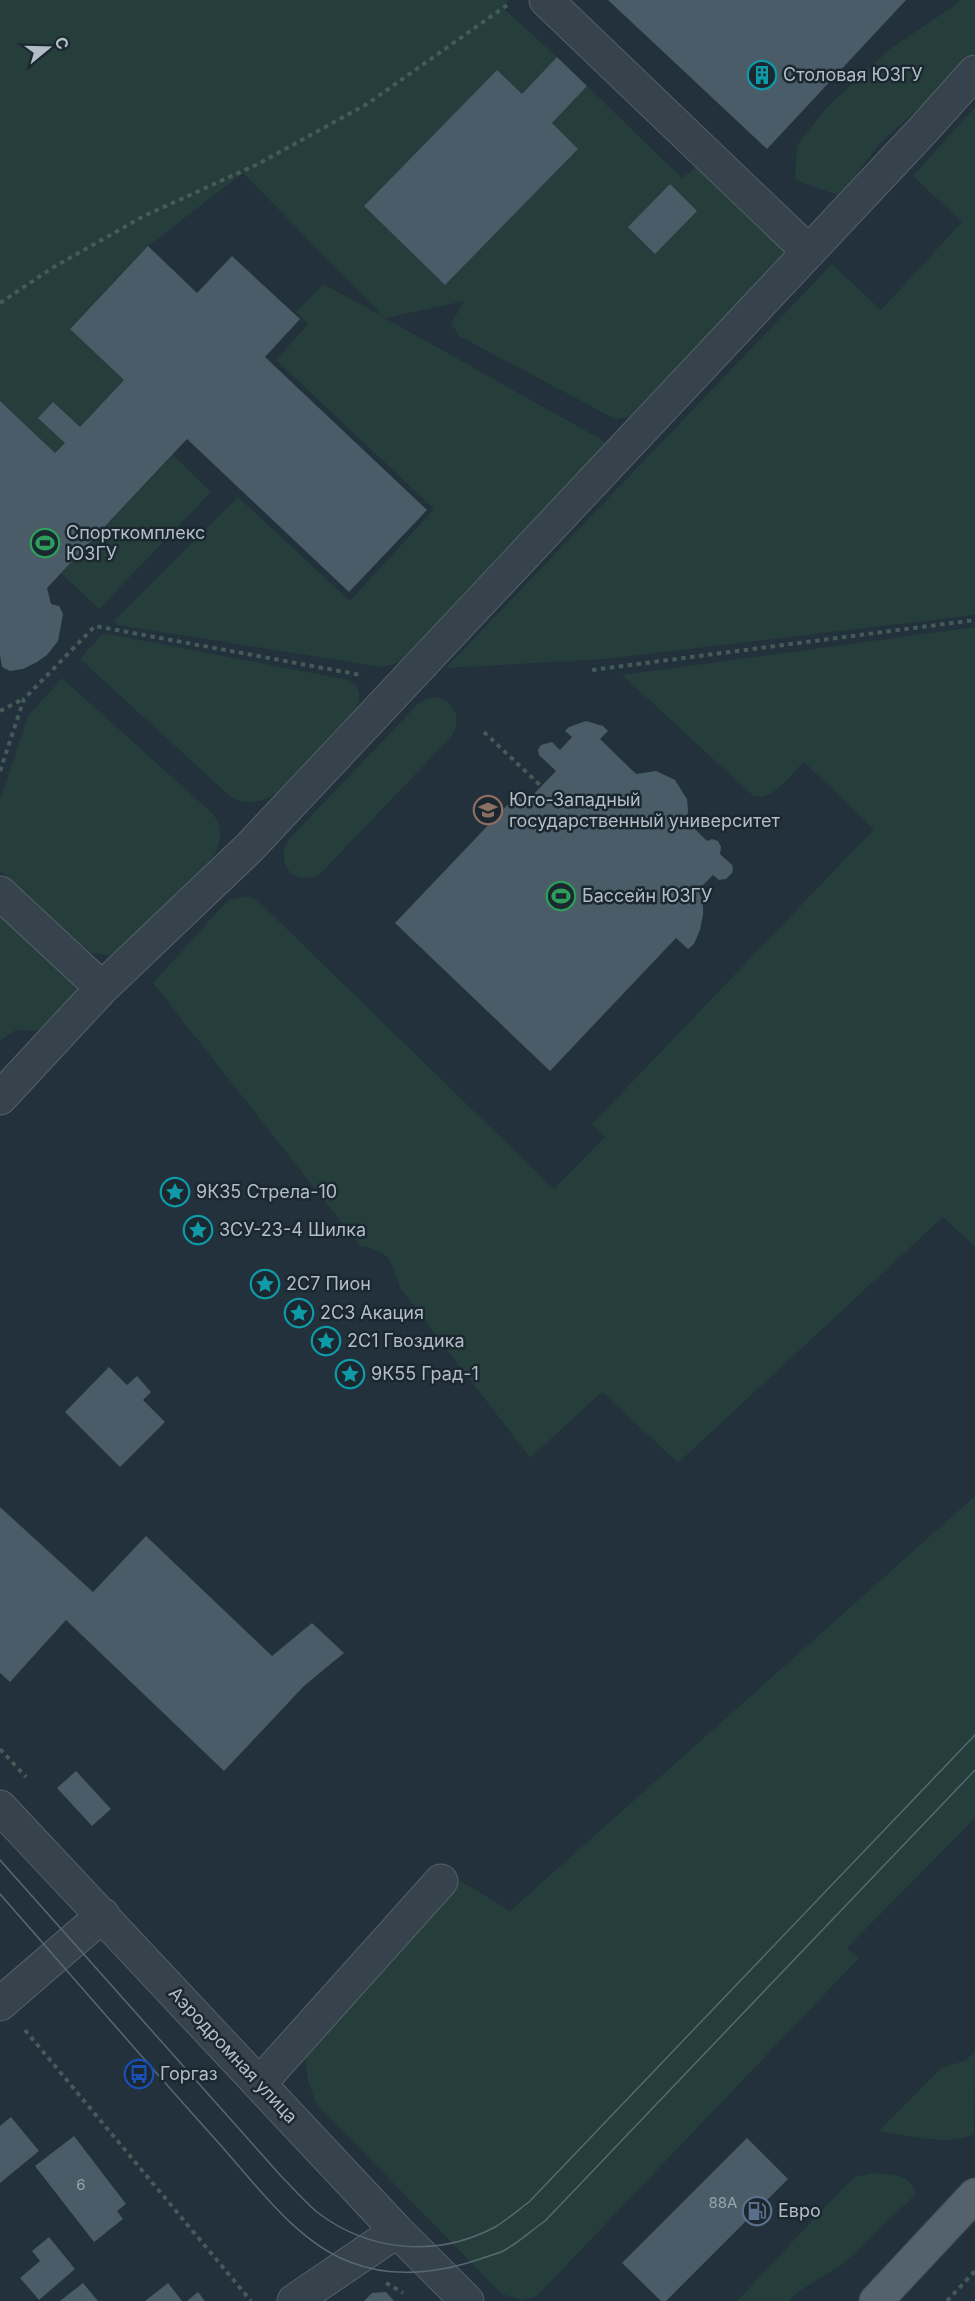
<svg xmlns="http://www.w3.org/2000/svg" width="975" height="2301" viewBox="0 0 975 2301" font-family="Inter,sans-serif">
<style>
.green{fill:#253e3c}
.building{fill:#4a5c67}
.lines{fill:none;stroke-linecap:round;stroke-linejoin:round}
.minor-casing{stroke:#546169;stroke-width:35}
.major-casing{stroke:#3f4c54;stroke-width:35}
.path{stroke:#445b59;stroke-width:4;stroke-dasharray:4.5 4.5;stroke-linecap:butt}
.minor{stroke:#36434c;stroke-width:33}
.major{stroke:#53626c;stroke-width:33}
.tram{stroke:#576873;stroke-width:1.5}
.labels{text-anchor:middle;stroke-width:5;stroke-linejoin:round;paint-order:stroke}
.number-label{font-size:15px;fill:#97a6af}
.poi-label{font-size:18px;fill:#b1bec7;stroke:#1b2830;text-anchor:start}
.street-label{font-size:18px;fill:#b1bec7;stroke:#1b2830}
</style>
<rect width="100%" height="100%" fill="#22313b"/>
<path class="green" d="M0,0H509L503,8L557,57L522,94L497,70L364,206L445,285L578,149L552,123L587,86L682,178L701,164L794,250L639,411L627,418L615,419L459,336L451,323L465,301L385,318L602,440L606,445L604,452L402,660L392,665L381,667L117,625L115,620L238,497L350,601L434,509L276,360L308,324L296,312L323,284L384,317L243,173L148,246L70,328L124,380L55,453L0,401Z
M960,0H975V52L971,57L942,87L880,143L840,196L795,180L797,145L828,106L890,49L955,5Z
M975,107V615L605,659L446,668L832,264L881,310L962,222L913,176Z
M173,455L211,492L99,609L61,573Z
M975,627V1247L943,1217L678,1463L602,1392L530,1458L400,1288C392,1261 390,1251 360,1246L153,983L228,900L246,896L256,899L554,1189L605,1137L592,1124L874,829L804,762C792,772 775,800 756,796C753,796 751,793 748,791L622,675Z
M103,633L349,680C360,687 362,697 356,708L276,793C261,804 247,805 231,797L80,659Z
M62,678L213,814C223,828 222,842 213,857L130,948L110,955L91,953L0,871V801L28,716Z
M434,697C455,701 463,719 451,737L322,872C297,890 273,865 289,839L418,704L426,699Z
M0,915L73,984L79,1001L53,1031L16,1030L0,1041Z
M975,1496V1818L847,1948L859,1958L537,2296L521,2300L502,2294L317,2105L308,2081L305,2056L461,1881L510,1911Z
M975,2051L974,2134C949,2147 907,2135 879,2131L941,2068L965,2061Z
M873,2173C894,2176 909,2172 916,2194L844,2263L795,2294L789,2301H737L842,2189L855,2177Z"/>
<path class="building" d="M608,0H906L767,149Z
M557,57L587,86L552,123L578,149L445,285L364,206L497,70L522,94Z
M670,184L697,211L655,254L628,227Z
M148,246L197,293L232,256L300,319L265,357L427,510L349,592L187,439L47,588L51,604L59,606L63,614L58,641L47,655L37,662L23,669L10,671L2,667L0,655V401L55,453L65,443L38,418L53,402L80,427L124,380L70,329Z
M586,721L603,726L608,731L600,739L636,774L656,771L675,780L687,799L688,810L687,821L707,841L712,839L718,841L721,847L720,854L732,865L733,869L732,873L726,879L719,880L713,875L698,890L703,902V915L700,930L694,944L688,949L676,938L550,1071L395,923L517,795L525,803L556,771L539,755L538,750L541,745L552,742L560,750L572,737L565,731L569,727Z
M109,1367L127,1385L137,1376L151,1392L143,1400L165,1422L120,1467L65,1412Z
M0,1507L93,1592L146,1536L272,1656L312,1623L344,1653L304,1686L224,1771L66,1620L10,1682L0,1673Z
M76,1771L111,1809L92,1826L57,1788Z
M11,2117L39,2151L0,2183V2126Z
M74,2136L126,2204L117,2211L123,2219L94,2242L35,2166Z
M747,2138L788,2179L666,2301H661L622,2263Z
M49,2237L75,2269L39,2300L20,2278L40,2261L32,2251Z
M83,2283L98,2301H60Z
M168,2283L182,2301H145Z
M198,2292L205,2301H187Z
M386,2292L394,2301H364L372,2293Z"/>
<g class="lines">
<g class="minor-casing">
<path id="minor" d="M546,0L809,252
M0,893L102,988
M0,1098L102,988L249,848L923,130L975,72
M0,1807L397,2231L467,2301
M0,2004L103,1915
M259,2084L441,1881
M294,2301L397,2231"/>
</g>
<g class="major-casing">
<path id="major" d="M876,2301L975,2195"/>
</g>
<path class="path" d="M0,303L52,268L144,216L258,164L367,104L510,3
M592,670L975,620
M0,711L23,699
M484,732L541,786
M0,771L24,699L95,626L361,675
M0,1749L26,1777
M25,2030L251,2301
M386,2283L403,2293
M947,2301L975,2271"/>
<use href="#minor" class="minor"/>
<use href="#major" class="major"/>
<path class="tram" d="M0,1860L281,2176C293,2188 304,2201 317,2212C369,2252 437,2258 495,2227C507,2220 518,2210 529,2202L975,1735
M0,1894C72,1976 143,2059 216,2140C254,2182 296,2242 350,2262C393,2279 440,2273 483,2258C490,2255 498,2254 505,2250C519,2242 532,2230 545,2221L975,1770"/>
</g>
<defs>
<g id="building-ring" transform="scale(1.5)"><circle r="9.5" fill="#1b2830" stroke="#0f9aa8" stroke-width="1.5"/><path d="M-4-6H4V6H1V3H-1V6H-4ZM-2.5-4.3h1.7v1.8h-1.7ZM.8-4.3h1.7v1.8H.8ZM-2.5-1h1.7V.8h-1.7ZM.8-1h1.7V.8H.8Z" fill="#0f9aa8"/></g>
<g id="stadium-ring" transform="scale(1.5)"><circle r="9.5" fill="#1b2830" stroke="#2e9e5b" stroke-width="1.5"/><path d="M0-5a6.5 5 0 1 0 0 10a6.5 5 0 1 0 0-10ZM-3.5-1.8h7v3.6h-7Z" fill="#2e9e5b"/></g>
<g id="university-ring" transform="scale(1.5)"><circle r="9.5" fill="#1b2830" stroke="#8d6e63" stroke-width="1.5"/><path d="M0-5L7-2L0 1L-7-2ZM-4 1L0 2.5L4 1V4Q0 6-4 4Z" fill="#8d6e63"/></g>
<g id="sight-ring" transform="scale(1.5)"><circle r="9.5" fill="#1b2830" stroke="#0f9aa8" stroke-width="1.5"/><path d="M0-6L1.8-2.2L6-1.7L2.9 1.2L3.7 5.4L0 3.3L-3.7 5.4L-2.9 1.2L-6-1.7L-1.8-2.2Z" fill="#0f9aa8"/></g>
<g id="bus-ring" transform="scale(1.5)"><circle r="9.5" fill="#1b2830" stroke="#1a4fb4" stroke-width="1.5"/><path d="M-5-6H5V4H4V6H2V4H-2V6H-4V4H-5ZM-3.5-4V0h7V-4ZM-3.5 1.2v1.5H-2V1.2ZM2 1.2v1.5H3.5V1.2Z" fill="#1a4fb4"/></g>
<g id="fuel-ring" transform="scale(1.5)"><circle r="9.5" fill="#1b2830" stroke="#5c6f8a" stroke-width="1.5"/><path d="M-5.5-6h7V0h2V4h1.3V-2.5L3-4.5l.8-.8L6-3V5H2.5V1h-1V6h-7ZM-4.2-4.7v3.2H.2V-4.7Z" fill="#5c6f8a"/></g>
</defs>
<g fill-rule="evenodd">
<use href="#building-ring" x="762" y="75"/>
<use href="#stadium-ring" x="45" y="543"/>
<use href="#university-ring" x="488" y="810"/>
<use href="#stadium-ring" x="561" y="896"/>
<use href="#sight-ring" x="175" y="1192"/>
<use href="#sight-ring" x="198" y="1230"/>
<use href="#sight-ring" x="265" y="1284"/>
<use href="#sight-ring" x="299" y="1313"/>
<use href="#sight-ring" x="326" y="1341"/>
<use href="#sight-ring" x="350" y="1374"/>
<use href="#bus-ring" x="139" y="2074"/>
<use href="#fuel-ring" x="757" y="2211"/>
</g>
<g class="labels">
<g class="number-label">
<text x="81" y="2190">6</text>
<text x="723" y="2208">88А</text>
</g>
<g class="poi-label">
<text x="783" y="81">Столовая ЮЗГУ</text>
<text x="66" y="539">Спорткомплекс<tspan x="66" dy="21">ЮЗГУ</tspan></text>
<text x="509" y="806">Юго-Западный<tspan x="509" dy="21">государственный университет</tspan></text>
<text x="582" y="902">Бассейн ЮЗГУ</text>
<text x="196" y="1198">9К35 Стрела-10</text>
<text x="219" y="1236">ЗСУ-23-4 Шилка</text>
<text x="286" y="1290">2С7 Пион</text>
<text x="320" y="1319">2С3 Акация</text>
<text x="347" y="1347">2С1 Гвоздика</text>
<text x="371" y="1380">9К55 Град-1</text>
<text x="160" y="2080">Горгаз</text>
<text x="778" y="2217">Евро</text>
</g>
<g class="street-label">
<text transform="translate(233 2055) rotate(47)" y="6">Аэродромная улица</text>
</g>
</g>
<g transform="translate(48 48) rotate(71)" stroke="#1b2830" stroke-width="4.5" paint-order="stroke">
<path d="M0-4.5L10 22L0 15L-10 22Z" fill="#b1bec7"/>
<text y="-9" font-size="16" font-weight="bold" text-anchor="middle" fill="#b1bec7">С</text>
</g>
</svg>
